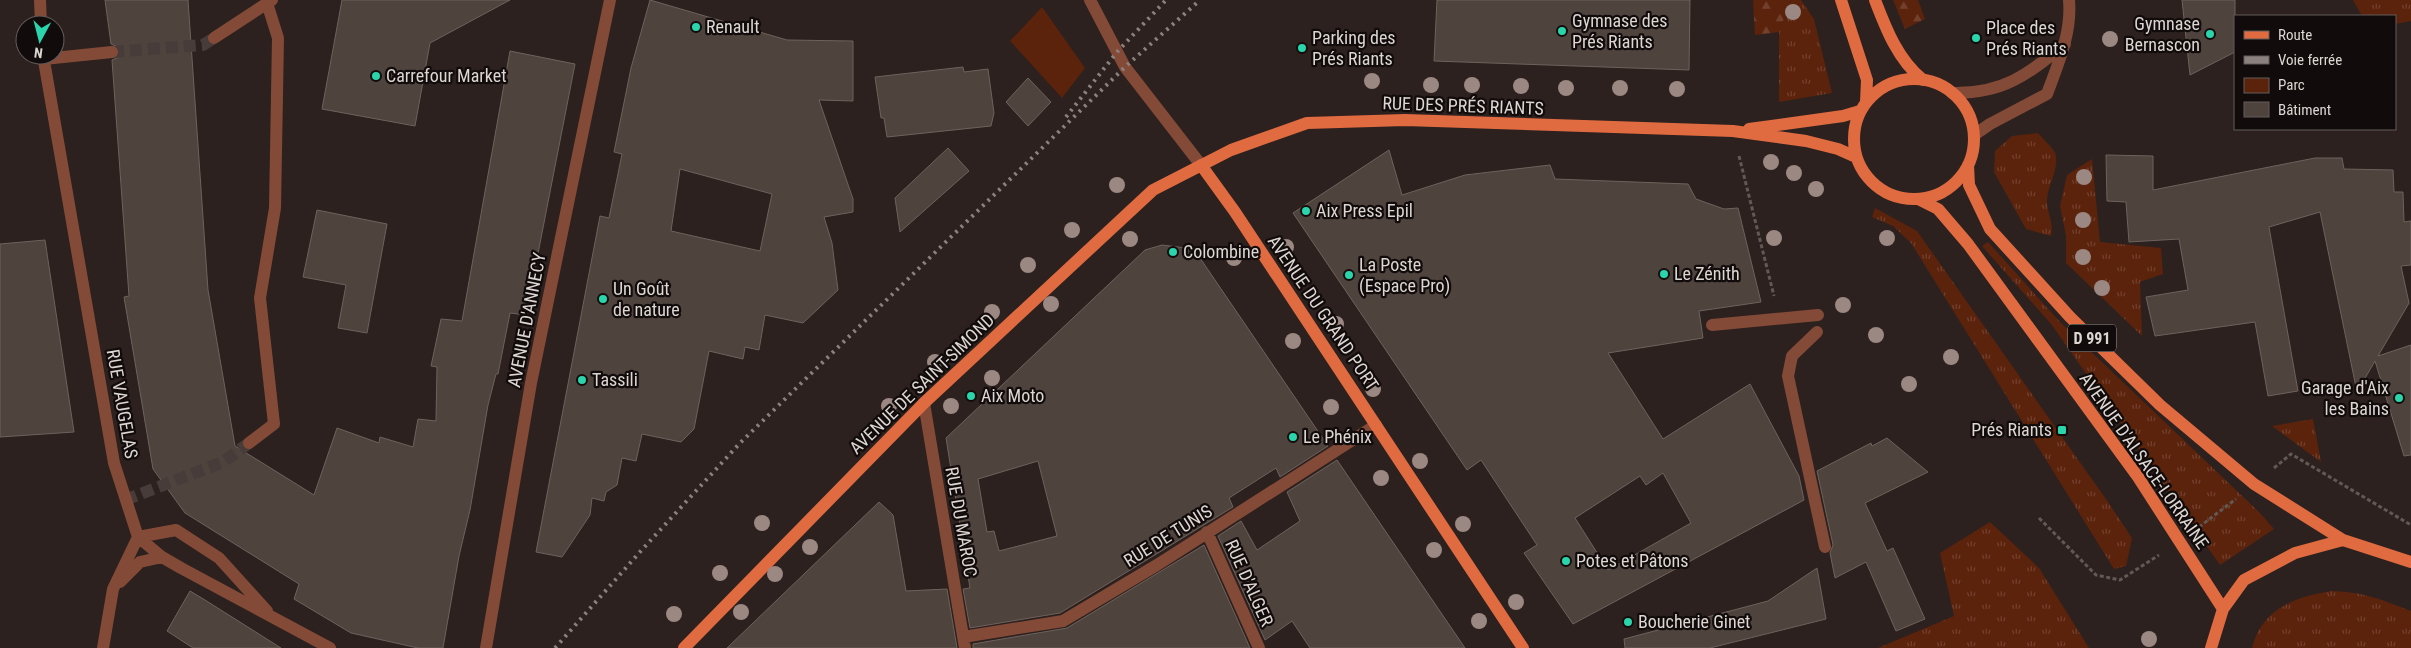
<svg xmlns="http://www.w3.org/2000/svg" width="2411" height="648" viewBox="0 0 2411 648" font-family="'Roboto Condensed',sans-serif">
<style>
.grass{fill:url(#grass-tufts)}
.forest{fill:url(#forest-firs)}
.park{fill:#5b220c}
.building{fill:#4f433e;stroke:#6f625d;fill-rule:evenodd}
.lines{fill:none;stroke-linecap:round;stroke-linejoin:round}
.minor-tunnel{stroke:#473c39;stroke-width:12;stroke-dasharray:12 6;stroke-linecap:butt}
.path{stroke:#625855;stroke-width:3;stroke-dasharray:4 2.5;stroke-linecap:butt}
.minor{stroke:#834a37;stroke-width:12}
.major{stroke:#e16b41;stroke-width:12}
.rail{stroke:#8b827f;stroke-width:4;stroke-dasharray:2.5 5;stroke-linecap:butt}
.tree{fill:#9b8882}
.poi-dot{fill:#2bd5ac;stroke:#110c0b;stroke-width:2}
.labels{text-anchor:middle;stroke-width:4.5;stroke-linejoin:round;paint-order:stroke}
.shield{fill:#110c0b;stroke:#a09997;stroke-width:1}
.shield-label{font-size:16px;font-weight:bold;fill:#ddd6d3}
.poi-label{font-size:18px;fill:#ddd6d3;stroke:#110c0b;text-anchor:start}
.street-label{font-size:18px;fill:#ddd6d3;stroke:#110c0b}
</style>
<defs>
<pattern id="grass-tufts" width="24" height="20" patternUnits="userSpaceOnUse" patternTransform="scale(1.25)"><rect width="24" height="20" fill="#5b220c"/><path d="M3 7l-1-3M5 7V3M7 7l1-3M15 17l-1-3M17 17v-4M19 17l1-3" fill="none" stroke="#72412e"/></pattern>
<pattern id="forest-firs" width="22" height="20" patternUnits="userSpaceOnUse" patternTransform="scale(1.25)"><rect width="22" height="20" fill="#5b220c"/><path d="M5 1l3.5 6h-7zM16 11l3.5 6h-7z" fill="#72412e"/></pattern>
</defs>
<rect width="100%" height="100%" fill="#2c211e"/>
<path class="grass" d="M1791,0H1801L1814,19L1832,93L1779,102V32Z
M2353,0H2411V21L2395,24V16H2362Z
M2038,133C2043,139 2049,144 2054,151C2062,165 2047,185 2047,201C2047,213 2054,222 2051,236L2026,229L1994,172L1995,151L2012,136Z
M2092,159L2100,242L2161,248L2163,274L2140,282L2142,336L2066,263V236L2060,206L2067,175Z
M1875,208L1917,231L2108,502L2132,538L2126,566L2114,569L1911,243L1893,226L1872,217Z
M1988,242L2060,322L2260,513L2274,529L2220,565L2052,325L1982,246Z
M2313,419L2321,462L2272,426Z
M1990,522L2039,568L2089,648H1878L1954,616L1940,553Z
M2332,591C2363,592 2383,600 2411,611V648H2252C2262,608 2295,597 2332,591Z"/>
<path class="forest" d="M1753,0H1791L1779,32L1755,35Z
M1893,0H1918L1925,19L1905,29Z"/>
<path class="park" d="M1042,7L1085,68L1062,98L1010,41Z"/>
<path class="building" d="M105,0H188L208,290L235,446L314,495L337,428L379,443L380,437L413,447L418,419L436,421L437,367L431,366L441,319L462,321L510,51L575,64L526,315L510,313L498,374H496L488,405L470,510L459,556L443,648H418L351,633L294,599L299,584L185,513L153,469L124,297L129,296L112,60L117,58L120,52L118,47L111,44Z
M342,0H510L430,43L415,126L322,109Z
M650,0L787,40L853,41V101L819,100L853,199V212L824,217L832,243L838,290L803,323L765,315L759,350L745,347L743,359L709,351L694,429L681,442L642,434L636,461L622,458L617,485L606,492L604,501L592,498L590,515L562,557L536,552L600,216L609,218L622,154L614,152L631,68ZM680,169L772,194L760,251L671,231Z
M1437,0H1690L1689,70L1434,61Z
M2182,0H2235V52L2190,75Z
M963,67L964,72L988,69L994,113L991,126L887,137L884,118H881L875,77Z
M1028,78L1051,102L1028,126L1006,102Z
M948,148L969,171L900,232L895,198Z
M1389,150L1402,195L1465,175L1550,165L1555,179L1688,184L1696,199L1724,209L1738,208L1761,302L1699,311L1703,338L1608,353L1663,439L1750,384L1799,476L1804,500L1573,624L1524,553L1537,545L1481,460L1467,470L1293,213ZM1663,473L1691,523L1608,570L1575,518L1640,476L1646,485Z
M2106,155L2153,156V190L2315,158H2342L2344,169L2393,170L2394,192H2403L2404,222L2411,221V265L2401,266L2409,303L2378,356L2411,345V455L2404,456L2375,361L2357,392L2320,212L2269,227L2298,391L2268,396L2255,322L2155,336L2146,297L2188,290L2179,239L2129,242L2126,202L2107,201Z
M317,210L387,224L367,333L338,328L346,285L303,277Z
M45,240L74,432L0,437V244Z
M1162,245L1186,248L1200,258L1328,446L1280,477L1276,468L1229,498L1233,507L1060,613L970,628L963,589L970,588L946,438L1145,250ZM1038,461L1057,536L999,551L994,531L987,532L978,479Z
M1887,438L1928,472L1865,503L1887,551L1893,548L1925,619L1896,631L1866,562L1835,578L1830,553L1833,545L1817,471L1871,443L1872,446Z
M1337,460L1450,626L1465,648H1310L1292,621L1265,640L1218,536L1241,521L1257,550L1300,521L1287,492Z
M879,502L893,515L906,591L947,589L957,648H727Z
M1204,545L1250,648H973V644L1067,628Z
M1817,568L1826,619L1710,648H1625L1624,639L1768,601Z
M190,591L205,600L281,648H193L167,631Z"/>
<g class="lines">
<path class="minor-tunnel" d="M112,52L203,45L214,38
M125,500L223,462L249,443"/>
<path class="path" d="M1739,156L1774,296
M2274,468L2291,454L2411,525
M2039,518L2096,575L2120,580L2159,555
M2199,527L2236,499"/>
<path class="minor" d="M40,0L41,25
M1090,0L1125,67L1201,165
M214,38L272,0
M43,55L114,463L138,537L162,557L181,568L330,648
M44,59L112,52
M1952,93C2003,94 2027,75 2065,44
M1974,135L1990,124L2047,94C2058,64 2072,33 2069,0
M1712,325L1818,315
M1817,332L1792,356L1788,376L1825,547
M924,403L965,648
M249,443L274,424L260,298L275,208L278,38L267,3
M1207,532L1259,648
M138,537L176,530L219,558L267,611
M120,582L140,562L162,557
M963,637L1063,621L1157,565L1376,425
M103,648L113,589L138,537
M486,648L531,383L610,0"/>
<path class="major" d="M1841,0L1867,80L1866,102
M1875,0C1886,29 1898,60 1923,80
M1854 139a60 60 0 1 1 120 0a60 60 0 1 1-120 0Z
M1749,129L1843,116L1860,111
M1201,165L1235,212L1523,648
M1968,165L1969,185L1990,229L2070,317L2160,405L2254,484L2343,540
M1918,199L1938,209L1968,244L2138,477L2223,609
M684,648L924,403L1153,190L1231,150L1307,123L1405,120L1733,131L1806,141L1838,149L1856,157
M2211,648L2223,609L2244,580L2295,553L2343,540L2411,562"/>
<path class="rail" d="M1066,117L1117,52L1166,0
M555,648L639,553L740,443L1125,67L1200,0"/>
</g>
<g class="tree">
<circle cx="1793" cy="12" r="8"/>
<circle cx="2110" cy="39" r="8"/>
<circle cx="1372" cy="81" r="8"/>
<circle cx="1431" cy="85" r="8"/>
<circle cx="1472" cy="85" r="8"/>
<circle cx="1521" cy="86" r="8"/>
<circle cx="1566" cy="88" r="8"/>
<circle cx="1620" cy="88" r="8"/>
<circle cx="1677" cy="89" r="8"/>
<circle cx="1771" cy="162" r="8"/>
<circle cx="1794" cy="173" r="8"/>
<circle cx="2084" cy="177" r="8"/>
<circle cx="1117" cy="185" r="8"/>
<circle cx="1816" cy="189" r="8"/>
<circle cx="2083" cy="220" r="8"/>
<circle cx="1072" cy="230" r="8"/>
<circle cx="1774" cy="238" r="8"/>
<circle cx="1887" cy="238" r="8"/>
<circle cx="1130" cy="239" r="8"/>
<circle cx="1286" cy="247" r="8"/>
<circle cx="2083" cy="257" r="8"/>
<circle cx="1234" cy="258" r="8"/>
<circle cx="1028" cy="265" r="8"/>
<circle cx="2102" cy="288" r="8"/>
<circle cx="1051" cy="304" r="8"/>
<circle cx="1843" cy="305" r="8"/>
<circle cx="992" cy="312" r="8"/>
<circle cx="1336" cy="324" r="8"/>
<circle cx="1876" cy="335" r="8"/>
<circle cx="1293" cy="341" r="8"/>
<circle cx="1951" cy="357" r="8"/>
<circle cx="935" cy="362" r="8"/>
<circle cx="992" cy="378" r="8"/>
<circle cx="1909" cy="384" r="8"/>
<circle cx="1373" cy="389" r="8"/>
<circle cx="889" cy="406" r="8"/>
<circle cx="951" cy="406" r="8"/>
<circle cx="1331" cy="407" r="8"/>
<circle cx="1420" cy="461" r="8"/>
<circle cx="1381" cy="478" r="8"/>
<circle cx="762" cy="523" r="8"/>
<circle cx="1463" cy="524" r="8"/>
<circle cx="810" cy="547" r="8"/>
<circle cx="1434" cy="550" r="8"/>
<circle cx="720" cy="573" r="8"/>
<circle cx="775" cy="574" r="8"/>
<circle cx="1516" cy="602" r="8"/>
<circle cx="741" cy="612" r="8"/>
<circle cx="674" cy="614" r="8"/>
<circle cx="1479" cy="621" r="8"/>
<circle cx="2149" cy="639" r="8"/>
</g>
<g class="poi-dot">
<circle cx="696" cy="27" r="5"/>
<circle cx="1562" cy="31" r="5"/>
<circle cx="2210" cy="34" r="5"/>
<circle cx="1976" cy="38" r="5"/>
<circle cx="1302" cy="48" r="5"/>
<circle cx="376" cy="76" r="5"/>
<circle cx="1306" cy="211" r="5"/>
<circle cx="1173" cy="252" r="5"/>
<circle cx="1664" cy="274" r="5"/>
<circle cx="1349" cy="275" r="5"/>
<circle cx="603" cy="299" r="5"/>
<circle cx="582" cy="380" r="5"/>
<circle cx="971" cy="396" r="5"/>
<circle cx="2399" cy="398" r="5"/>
<rect x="2057" y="425" width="10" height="10" rx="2.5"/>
<circle cx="1293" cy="437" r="5"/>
<circle cx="1566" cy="561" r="5"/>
<circle cx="1628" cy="622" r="5"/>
</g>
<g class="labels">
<rect class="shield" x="2068" y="324.5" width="48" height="27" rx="4"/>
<g class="shield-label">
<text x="2092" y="344">D 991</text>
</g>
<g class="poi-label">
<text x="1572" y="27">Gymnase des<tspan x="1572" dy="21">Prés Riants</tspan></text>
<text x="2200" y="30" text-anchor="end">Gymnase<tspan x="2200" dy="21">Bernascon</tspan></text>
<text x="706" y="33">Renault</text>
<text x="1986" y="34">Place des<tspan x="1986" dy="21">Prés Riants</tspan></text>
<text x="1312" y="44">Parking des<tspan x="1312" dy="21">Prés Riants</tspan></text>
<text x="386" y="82">Carrefour Market</text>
<text x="1316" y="217">Aix Press Epil</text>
<text x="1183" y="258">Colombine</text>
<text x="1359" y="271">La Poste<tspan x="1359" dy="21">(Espace Pro)</tspan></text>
<text x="1674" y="280">Le Zénith</text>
<text x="613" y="295">Un Goût<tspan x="613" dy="21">de nature</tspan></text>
<text x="592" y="386">Tassili</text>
<text x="2389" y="394" text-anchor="end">Garage d'Aix<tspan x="2389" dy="21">les Bains</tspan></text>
<text x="981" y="402">Aix Moto</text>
<text x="2052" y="436" text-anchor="end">Prés Riants</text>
<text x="1303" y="443">Le Phénix</text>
<text x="1576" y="567">Potes et Pâtons</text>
<text x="1638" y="628">Boucherie Ginet</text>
</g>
<g class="street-label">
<text transform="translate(1463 106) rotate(2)" y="6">RUE DES PRÉS RIANTS</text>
<text transform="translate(1323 313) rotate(56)" y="6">AVENUE DU GRAND PORT</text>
<text transform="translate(527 320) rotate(-79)" y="6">AVENUE D'ANNECY</text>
<text transform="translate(922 384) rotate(-44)" y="6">AVENUE DE SAINT-SIMOND</text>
<text transform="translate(122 404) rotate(80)" y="6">RUE VAUGELAS</text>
<text transform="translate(2144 461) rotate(55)" y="6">AVENUE D'ALSACE-LORRAINE</text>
<text transform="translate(961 522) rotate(80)" y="6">RUE DU MAROC</text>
<text transform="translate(1168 536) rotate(-32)" y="6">RUE DE TUNIS</text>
<text transform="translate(1249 583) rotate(66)" y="6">RUE D'ALGER</text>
</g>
</g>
<rect x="2234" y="15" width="162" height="115" fill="#110c0b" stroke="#635d5b"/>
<rect x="2244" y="31" width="25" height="8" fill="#e16b41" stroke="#635d5b"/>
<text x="2278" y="40" font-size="15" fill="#ddd6d3">Route</text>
<rect x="2244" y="56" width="25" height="8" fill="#8b827f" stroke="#635d5b"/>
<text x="2278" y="65" font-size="15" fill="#ddd6d3">Voie ferrée</text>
<rect x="2244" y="78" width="25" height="15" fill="#5b220c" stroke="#635d5b"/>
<text x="2278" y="90" font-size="15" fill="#ddd6d3">Parc</text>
<rect x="2244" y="102" width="25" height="15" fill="#4f433e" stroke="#635d5b"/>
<text x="2278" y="115" font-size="15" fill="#ddd6d3">Bâtiment</text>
<g transform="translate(40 40) rotate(187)"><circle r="24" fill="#110c0b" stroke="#635d5b"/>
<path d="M0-4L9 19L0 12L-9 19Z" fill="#2bd5ac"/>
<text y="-8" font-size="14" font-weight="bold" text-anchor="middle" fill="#ddd6d3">N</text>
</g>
</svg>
